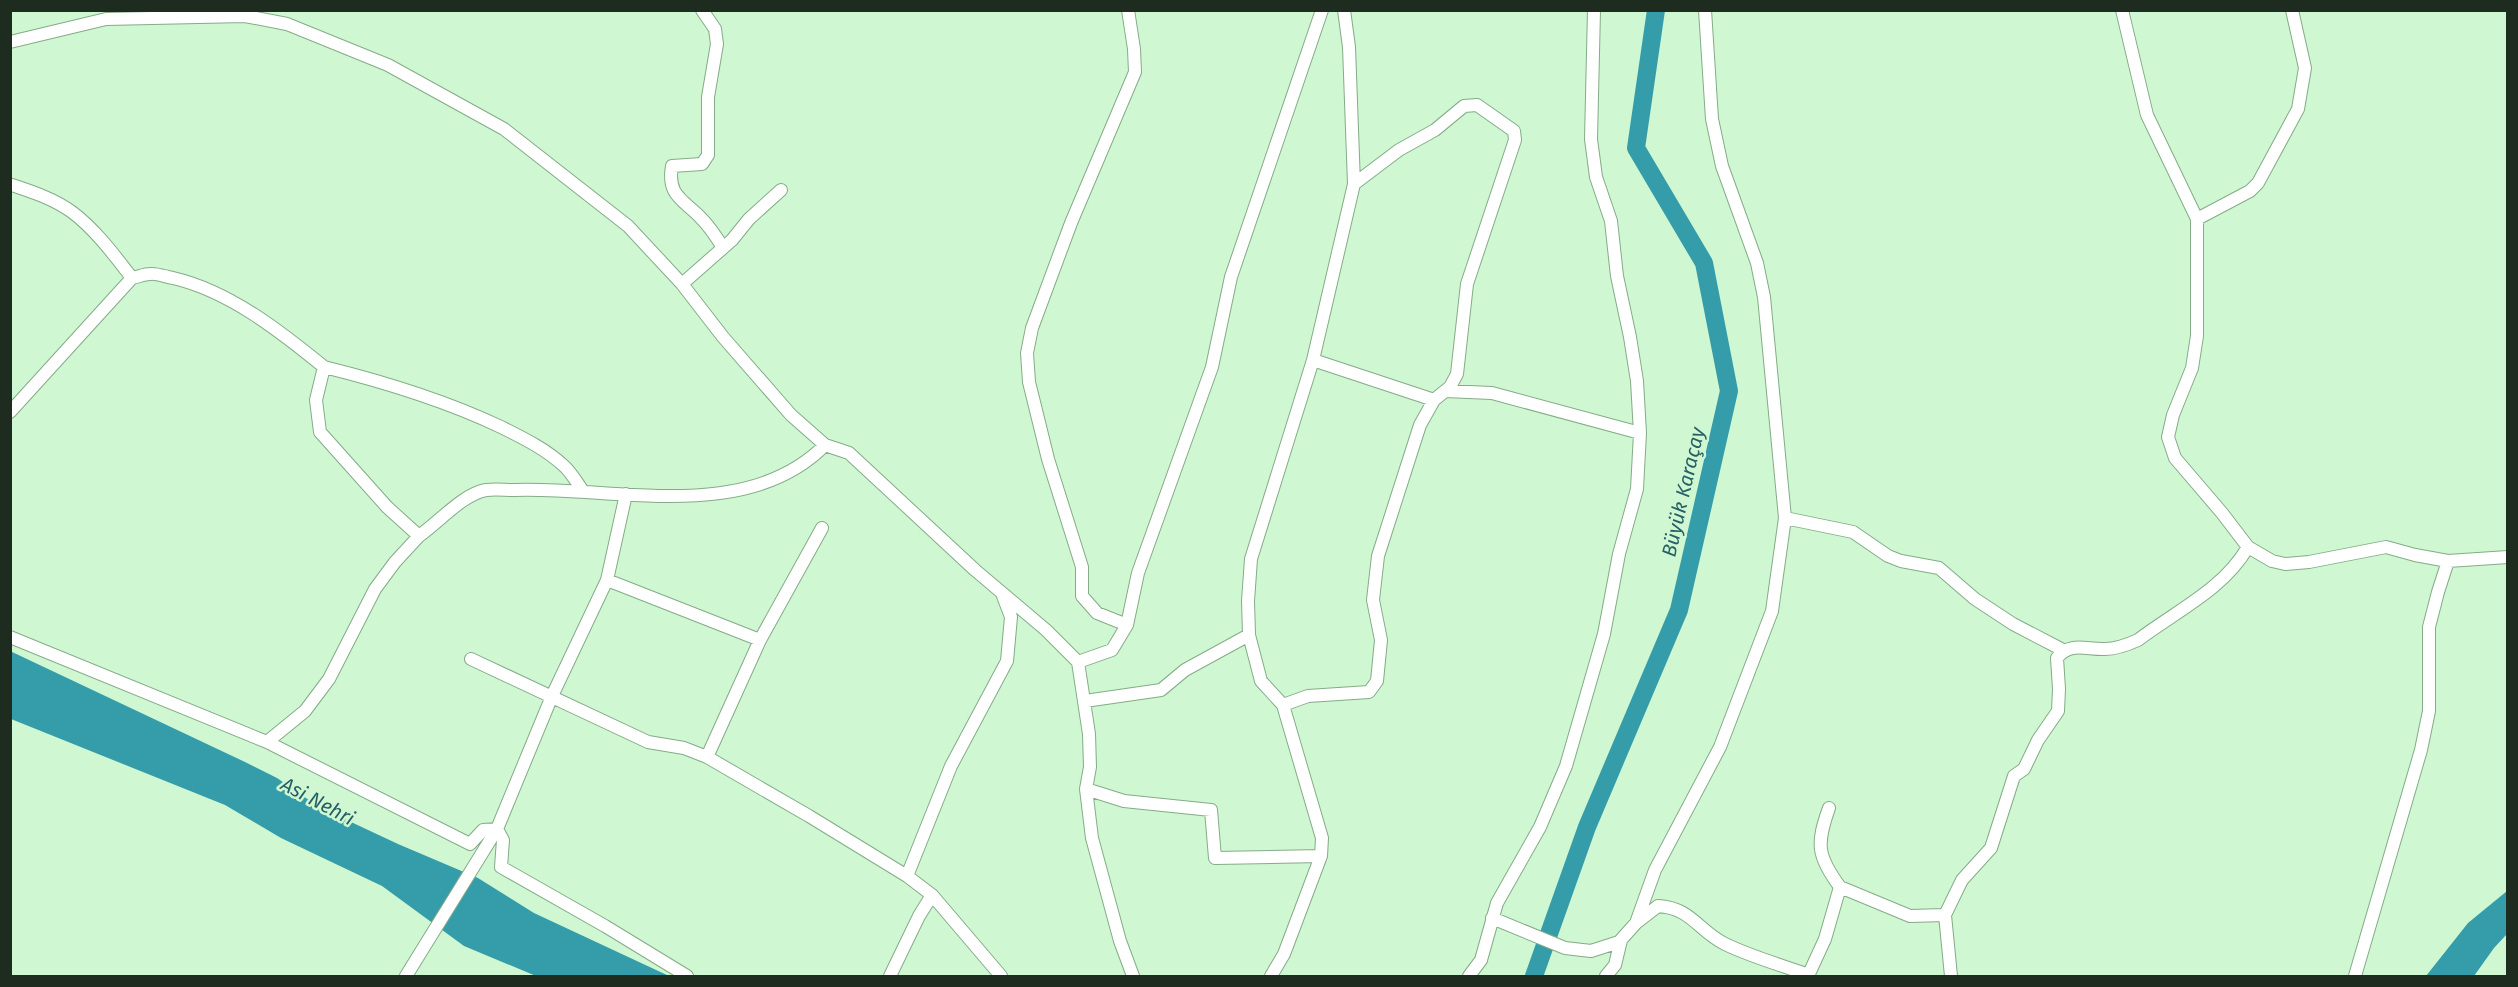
<svg xmlns="http://www.w3.org/2000/svg" width="2518" height="987" viewBox="0 0 2518 987" font-family="'Fira Sans',sans-serif">
<style>
.water{fill:#359daa}
.lines{fill:none;stroke-linecap:round;stroke-linejoin:round}
.river{stroke:#359daa;stroke-width:18}
.minor-casing{stroke:#85ab88;stroke-width:14}
.minor{stroke:#fff;stroke-width:12}
.labels{text-anchor:middle;stroke-width:5;stroke-linejoin:round;paint-order:stroke}
.water-label{font-size:20px;font-style:italic;fill:#275f66;stroke:#cff7d2}
</style>
<rect width="100%" height="100%" fill="#cff7d2"/>
<path class="water" d="M10,651L245,762L277,778L319,807L398,844L478,878L534,913L669,976H536L464,946L382,886L281,838L225,805L11,719Z
M2507,891V934L2494,948L2474,976H2426L2468,923Z"/>
<g class="lines">
<path class="river" d="M1534,976L1587,827L1679,610L1729,391L1704,263L1636,148L1656,10"/>
<g class="minor-casing">
<path id="minor" d="M702,10L715,29L717,44L708,97V155L702,164L672,166C667,195 682,199 700,217C709,226 716,236 723,248
M2122,10L2147,115L2197,219V336L2192,368L2173,415L2168,437L2175,458L2222,513L2248,547L2272,561L2285,564L2309,562L2386,547L2415,555L2448,561L2508,557
M10,42L106,19L245,16L287,24L388,65L504,129L628,226L682,284L723,337L791,415L825,445
M12,185C33,192 54,199 72,212C95,229 115,256 132,278
M2197,219L2250,191L2258,183L2298,109L2305,68L2292,10
M682,284L732,240L749,219L781,190
M1313,360L1434,400
M324,367C385,382 444,400 501,427C523,438 546,449 564,466C571,472 577,483 583,491
M1445,391L1492,393L1640,433
M10,412L132,278C138,277 144,274 150,274C157,273 166,277 173,278C229,291 280,331 324,367L316,400L320,432L387,507L419,536C439,522 463,494 486,490C495,489 505,490 514,490C613,486 746,525 825,445L849,453L975,570L1046,630L1078,662L1112,650L1127,625L1138,573L1212,367L1231,277L1322,10
M1785,518L1853,532L1888,556L1901,561L1939,568L1975,599L2013,624L2063,650
M607,580L760,640
M1127,625L1097,613L1082,596V567L1048,459L1029,382L1027,353L1032,328L1071,223L1135,72L1134,49L1128,10
M10,637L267,742L470,844L483,830L497,829L503,840L501,867L605,926L687,976
M471,659L648,742L684,748L707,757L809,816L907,876L932,895L1001,976
M1078,662L1089,734L1090,767L1086,789L1092,838L1120,941L1133,976
M1085,701L1161,690L1185,670L1249,635
M1283,705L1308,696L1369,692L1377,681L1381,640L1373,600L1378,556L1420,425L1434,400L1450,387L1457,374L1467,284L1515,140L1514,131L1477,105L1464,106L1435,130L1399,150L1354,184
M267,742L305,711L329,679L375,589L395,562L419,536
M707,757L760,640L822,528
M1086,789L1124,801L1211,810L1215,858L1321,856
M1829,808C1816,844 1817,856 1840,887
M907,876L951,766L1007,661L1011,617L1003,596
M1945,915L1951,976
M1492,918L1565,948L1591,951L1619,942L1636,923L1658,906C1692,908 1698,931 1725,944C1752,957 1781,965 1809,975
M1636,923L1655,870L1720,747L1772,611L1785,518L1764,297L1757,263L1722,166L1712,119L1705,10
M406,976L497,829L552,696L607,580L626,494
M890,976L919,916L932,895
M1271,976L1284,954L1321,856L1322,838L1283,705L1261,681L1249,635L1248,601L1251,559L1313,360L1354,184L1349,47L1344,10
M1469,976L1481,960L1497,903L1540,827L1566,766L1604,634L1619,554L1637,489L1640,433L1637,381L1630,337L1617,276L1611,221L1596,177L1591,139L1594,10
M1606,976L1615,965L1621,940
M1808,976L1825,939L1840,887L1910,916L1945,915L1962,880L1991,848L2014,776L2024,769L2038,740L2058,711L2059,689L2057,658C2070,641 2087,650 2105,649C2117,649 2127,645 2138,640C2176,611 2223,590 2248,547
M2355,976L2421,750L2429,711V627L2438,592L2448,561"/>
</g>
<use href="#minor" class="minor"/>
</g>
<g class="labels">
<g class="water-label">
<text transform="translate(1683 492) rotate(-77)" y="7">Büyük Karaçay</text>
<text transform="translate(318 801) rotate(28)" y="7">Asi Nehri</text>
</g>
</g>
<rect width="2518" height="987" fill="none" stroke="#1d2c1e" stroke-width="24"/>
</svg>
